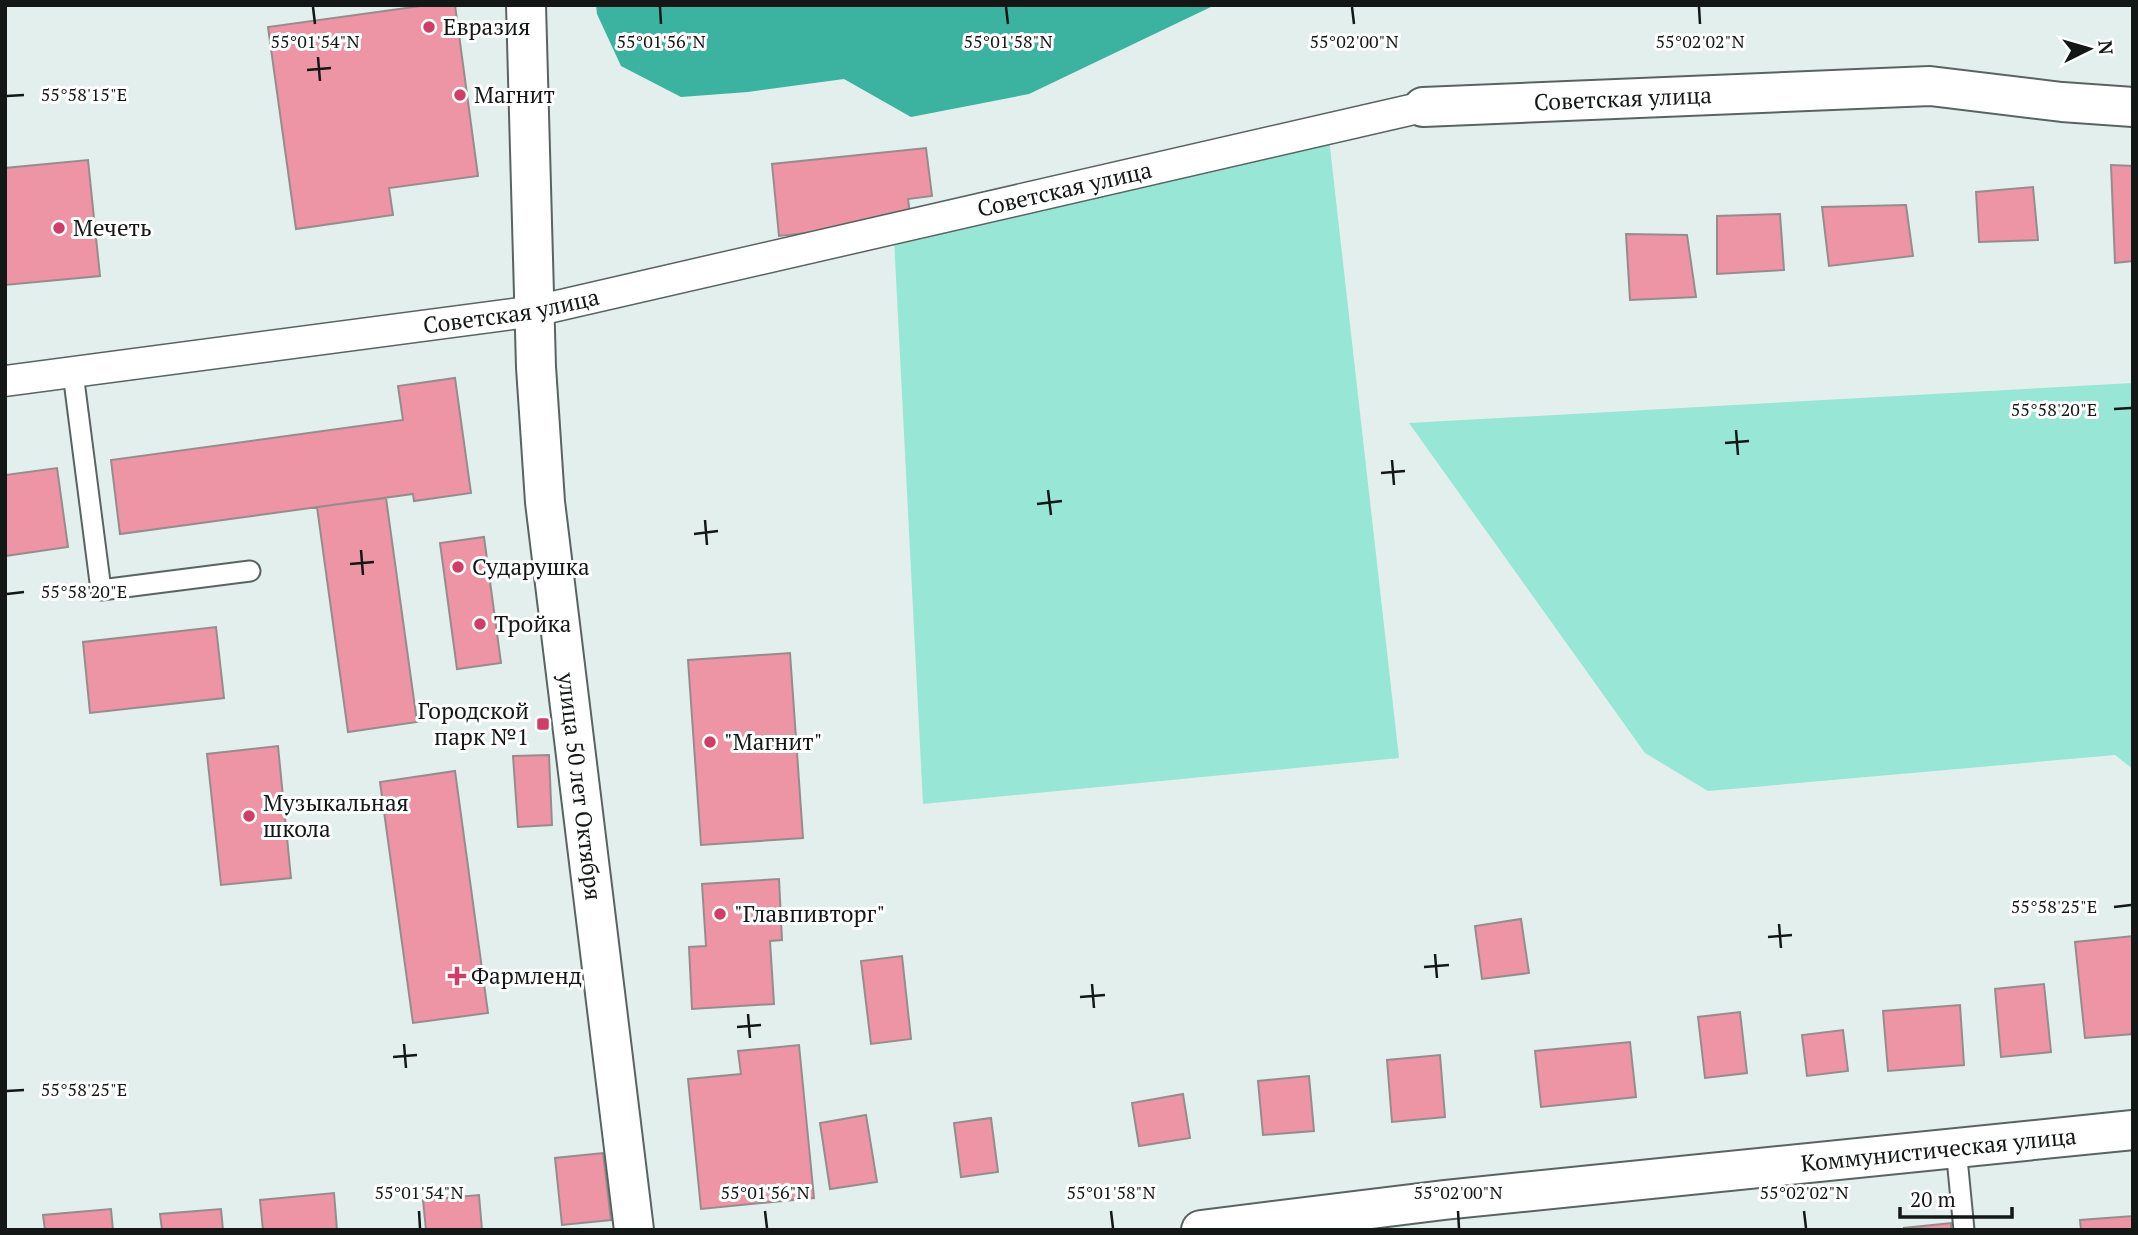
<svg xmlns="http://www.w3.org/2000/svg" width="2138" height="1235" viewBox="0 0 2138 1235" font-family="'PT Serif',serif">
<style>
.green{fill:#97e6d6}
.water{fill:#3bb3a0}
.building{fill:#ed95a4;stroke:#978c8d;stroke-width:2}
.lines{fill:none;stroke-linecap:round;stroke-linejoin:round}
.service-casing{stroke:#596462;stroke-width:23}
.pedestrian-casing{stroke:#596462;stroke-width:33}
.minor-casing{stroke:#596462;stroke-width:42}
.secondary-casing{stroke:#596462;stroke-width:42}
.service{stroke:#fff;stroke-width:19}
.pedestrian{stroke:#fff;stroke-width:30}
.minor{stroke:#fff;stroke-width:38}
.secondary{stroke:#fff;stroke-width:38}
.ticks{fill:none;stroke:#131716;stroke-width:2.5}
.poi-dot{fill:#ce3f65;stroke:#fff;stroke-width:2.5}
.labels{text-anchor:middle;stroke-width:6;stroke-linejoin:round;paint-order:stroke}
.poi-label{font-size:23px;fill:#131716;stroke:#fff;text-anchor:start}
.street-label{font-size:23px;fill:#131716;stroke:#fff}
.ticks-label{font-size:18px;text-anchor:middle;fill:#131716;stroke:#fff;stroke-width:6;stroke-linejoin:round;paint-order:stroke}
</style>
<rect width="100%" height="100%" fill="#e2efec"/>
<path class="green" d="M1327,121L1399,758L923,804L893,219Z
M2133,383V769L2115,755L1708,791L1645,753L1409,423Z"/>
<path class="water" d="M596,5H1215L1029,94L911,117L844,79L748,92L681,97L621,66L597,14Z"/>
<path class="building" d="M428,5H455L478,176L389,188L393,215L296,229L268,27Z
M926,148L932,196L908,199L911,222L779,236L772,164Z
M88,160L100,276L5,285V168Z
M2111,165L2133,166V261L2115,263Z
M2033,187L2038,240L1979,242L1976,192Z
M1906,205L1913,256L1829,266L1822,207Z
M1780,214L1784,270L1717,274V216Z
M1626,234L1687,235L1696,297L1630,300Z
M455,378L471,493L414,501L413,494L120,534L111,460L403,420L398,386Z
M57,468L68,547L5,556V475Z
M386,498L417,722L348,732L317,507Z
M484,537L501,663L457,669L440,543Z
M216,627L224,698L90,713L83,642Z
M790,653L803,838L701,845L688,660Z
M278,746L291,878L221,885L207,754Z
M549,755L552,825L518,827L513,756Z
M455,771L488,1013L413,1023L380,782Z
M779,879L782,940L770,941L774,1004L692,1009L689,947L706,946L702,884Z
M1521,919L1529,973L1482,979L1475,926Z
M2133,936V1034L2085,1038L2075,942Z
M902,956L911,1039L871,1044L861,961Z
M2044,984L2051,1052L2001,1057L1995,989Z
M1960,1005L1964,1065L1888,1071L1883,1011Z
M1740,1012L1747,1073L1705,1078L1698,1017Z
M1843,1030L1848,1071L1807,1076L1802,1035Z
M1630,1042L1636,1097L1541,1107L1535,1051Z
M799,1045L814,1198L701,1209L688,1079L741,1074L738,1051Z
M1440,1055L1445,1117L1392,1122L1387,1060Z
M1309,1076L1314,1131L1263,1135L1258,1081Z
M1183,1094L1190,1138L1139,1146L1132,1103Z
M866,1115L877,1182L830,1189L820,1123Z
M991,1118L998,1172L961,1177L954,1123Z
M603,1153L611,1220L562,1225L555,1158Z
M334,1193L337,1230H263L260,1200Z
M479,1195L482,1230H426L423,1200Z
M111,1209L113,1230H45L43,1215Z
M221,1209L223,1230H162L160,1214Z
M2133,1216V1230H2081L2080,1220Z
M1951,1223V1230H1904V1228Z"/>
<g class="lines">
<g class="service-casing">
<path id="service" d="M73,373L101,590L250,571
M1956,1148L1964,1230"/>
</g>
<g class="pedestrian-casing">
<g id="pedestrian">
<path id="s1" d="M5,381L535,311L1423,107"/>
</g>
</g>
<g class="minor-casing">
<g id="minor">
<path id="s2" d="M1423,107L1930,86L2062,102L2133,107"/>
<path id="s3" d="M1201,1230L1444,1200L2133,1130"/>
</g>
</g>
<g class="secondary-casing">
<g id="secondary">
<path id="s4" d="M526,5L536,367L545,502L634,1230"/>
</g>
</g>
<use href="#service" class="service"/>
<use href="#pedestrian" class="pedestrian"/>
<use href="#minor" class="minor"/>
<use href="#secondary" class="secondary"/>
</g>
<path class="ticks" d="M313,7L315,24M660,7L661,24M1006,7L1008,24M1352,7L1354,24M1699,7L1700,24M318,57L320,81M307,70L331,68M7,96L24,95M2114,409L2131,408M1736,430L1738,455M1725,443L1749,441M1392,460L1394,485M1381,473L1405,471M1048,490L1051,515M1037,504L1062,501M705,520L707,545M694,534L718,531M361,550L363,575M350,564L374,562M7,594L24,592M2114,907L2131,905M1779,924L1781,948M1768,937L1792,935M1435,954L1437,978M1424,967L1449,965M1092,984L1094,1008M1080,997L1105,995M748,1014L750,1038M737,1027L761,1025M404,1044L406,1068M393,1057L417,1055M7,1091L24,1090M419,1211L420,1228M765,1211L767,1228M1111,1211L1113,1228M1458,1211L1459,1228M1804,1211L1806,1228"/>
<g class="poi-dot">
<circle cx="429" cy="27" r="7"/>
<circle cx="460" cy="95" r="7"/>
<circle cx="59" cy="228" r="7"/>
<circle cx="458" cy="567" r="7"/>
<circle cx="480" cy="624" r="7"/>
<rect x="536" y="717" width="14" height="14" rx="3.5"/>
<circle cx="710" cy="742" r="7"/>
<circle cx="249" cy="816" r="7"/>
<circle cx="720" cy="914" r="7"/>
<path d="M453.5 965.5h7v7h7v7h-7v7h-7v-7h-7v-7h7z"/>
</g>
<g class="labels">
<g class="poi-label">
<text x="443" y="35">Евразия</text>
<text x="474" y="103">Магнит</text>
<text x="73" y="236">Мечеть</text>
<text x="472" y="575">Сударушка</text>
<text x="494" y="632">Тройка</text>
<text x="529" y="719" text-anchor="end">Городской<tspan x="529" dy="26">парк №1</tspan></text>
<text x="724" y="750">"Магнит"</text>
<text x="263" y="811">Музыкальная<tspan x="263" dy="26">школа</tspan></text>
<text x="734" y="922">"Главпивторг"</text>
<text x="471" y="984">Фармленд</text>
</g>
<g class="street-label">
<text dy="8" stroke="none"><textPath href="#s2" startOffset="200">Советская улица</textPath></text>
<text dy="8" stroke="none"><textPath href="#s1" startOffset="1078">Советская улица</textPath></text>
<text dy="8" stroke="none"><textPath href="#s1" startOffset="511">Советская улица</textPath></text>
<text dy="8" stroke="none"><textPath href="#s4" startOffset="784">улица 50 лет Октября</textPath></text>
<text dy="8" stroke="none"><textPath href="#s3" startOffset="742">Коммунистическая улица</textPath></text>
</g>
</g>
<g class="ticks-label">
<text x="315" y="48">55°01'54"N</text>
<text x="661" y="48">55°01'56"N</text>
<text x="1008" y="48">55°01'58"N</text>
<text x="1354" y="48">55°02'00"N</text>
<text x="1700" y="48">55°02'02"N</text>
<text x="84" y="101">55°58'15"E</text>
<text x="2054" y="416">55°58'20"E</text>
<text x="84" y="598">55°58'20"E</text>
<text x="2054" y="913">55°58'25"E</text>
<text x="84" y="1096">55°58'25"E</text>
<text x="419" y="1199">55°01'54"N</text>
<text x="765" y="1199">55°01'56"N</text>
<text x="1111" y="1199">55°01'58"N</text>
<text x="1458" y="1199">55°02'00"N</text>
<text x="1804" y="1199">55°02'02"N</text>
</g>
<rect width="2138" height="1235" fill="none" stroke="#131716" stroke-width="14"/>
<g transform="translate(2089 49) rotate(85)" stroke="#ffffff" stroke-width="5" paint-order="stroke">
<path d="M0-5L12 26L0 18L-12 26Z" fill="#131716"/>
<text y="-10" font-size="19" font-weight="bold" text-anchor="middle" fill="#131716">N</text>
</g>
<path d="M1900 1207v10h112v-10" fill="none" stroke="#131716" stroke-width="3.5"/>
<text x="1910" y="1207" font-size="21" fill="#131716" stroke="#ffffff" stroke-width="5" paint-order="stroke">20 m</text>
</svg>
